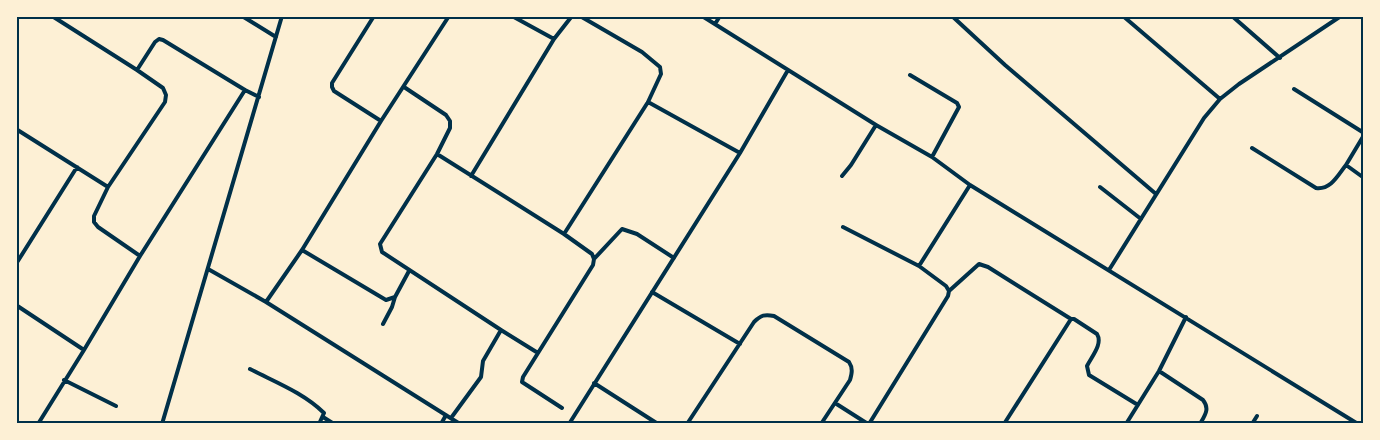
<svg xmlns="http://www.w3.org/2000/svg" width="1380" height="440" viewBox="0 0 1380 440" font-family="'Open Sans',sans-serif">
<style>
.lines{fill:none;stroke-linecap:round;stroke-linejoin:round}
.minor{stroke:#003049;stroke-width:4}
.neatline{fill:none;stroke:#003049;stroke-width:2}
</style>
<rect width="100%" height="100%" fill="#fdf0d5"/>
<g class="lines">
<path class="minor" d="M52,16L137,70L163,88L166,95L165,102L108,187L94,216V222L98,227L140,256
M242,16L276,37
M374,16L332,83V87L334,91L381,121
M702,16L876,125L932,157L970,185L1358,424
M952,16L1005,65L1156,194
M1123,16L1220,99
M1232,16L1280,58
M715,24L720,16
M554,39L572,16
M137,70L155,42L159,39L163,40L245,90
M910,75L957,103L959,107L932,157
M404,87L446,115L450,121V128L437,154L380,244L382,252L501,330L483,361L481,377L451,418
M1294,89L1364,133
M648,102L740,153
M16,129L108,187
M1364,135L1346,165L1364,178
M1252,148L1316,188C1331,190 1338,175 1346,165
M437,154L564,234L592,254L594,259L593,265L523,377L522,382L562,408
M471,176L554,39L512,16
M842,176L851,165L876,125
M1100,187L1141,219
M843,227L919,266L970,185
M564,234L648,102L661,74L660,67L642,52L580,16
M302,250L386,300L395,297L409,271
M594,259L622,229L637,234L674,258
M16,264L77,167
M208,269L266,302L460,424
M1109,270L1204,118L1220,99L1239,84L1341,16
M949,291L979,264L988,267L1071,319
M652,292L740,344
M266,302L302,250L381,121L449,16
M16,305L84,350
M383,324L392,307L395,297
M501,330L538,353
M250,369C275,382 304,393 324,413L319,424
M1159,371L1203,400C1210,409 1205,415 1200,424
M64,380L116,406
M594,383L658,424
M835,403L868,424
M323,417L334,424
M38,424L84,350L140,256L245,90L259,97
M162,424L282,16
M441,424L446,415
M569,424L740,153L788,70
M687,424L754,322C761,315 765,314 774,316L849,362C853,368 852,373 850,380L821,424
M869,424L948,296L949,291L946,286L919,266
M1004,424L1071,319H1074L1097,334C1103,344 1092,356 1087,366L1089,375L1138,405
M1126,424L1159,371L1186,317
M1252,424L1257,416"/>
</g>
<rect width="1380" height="440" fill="none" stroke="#fdf0d5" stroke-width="35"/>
<rect x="18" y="18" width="1344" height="404" class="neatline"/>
</svg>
